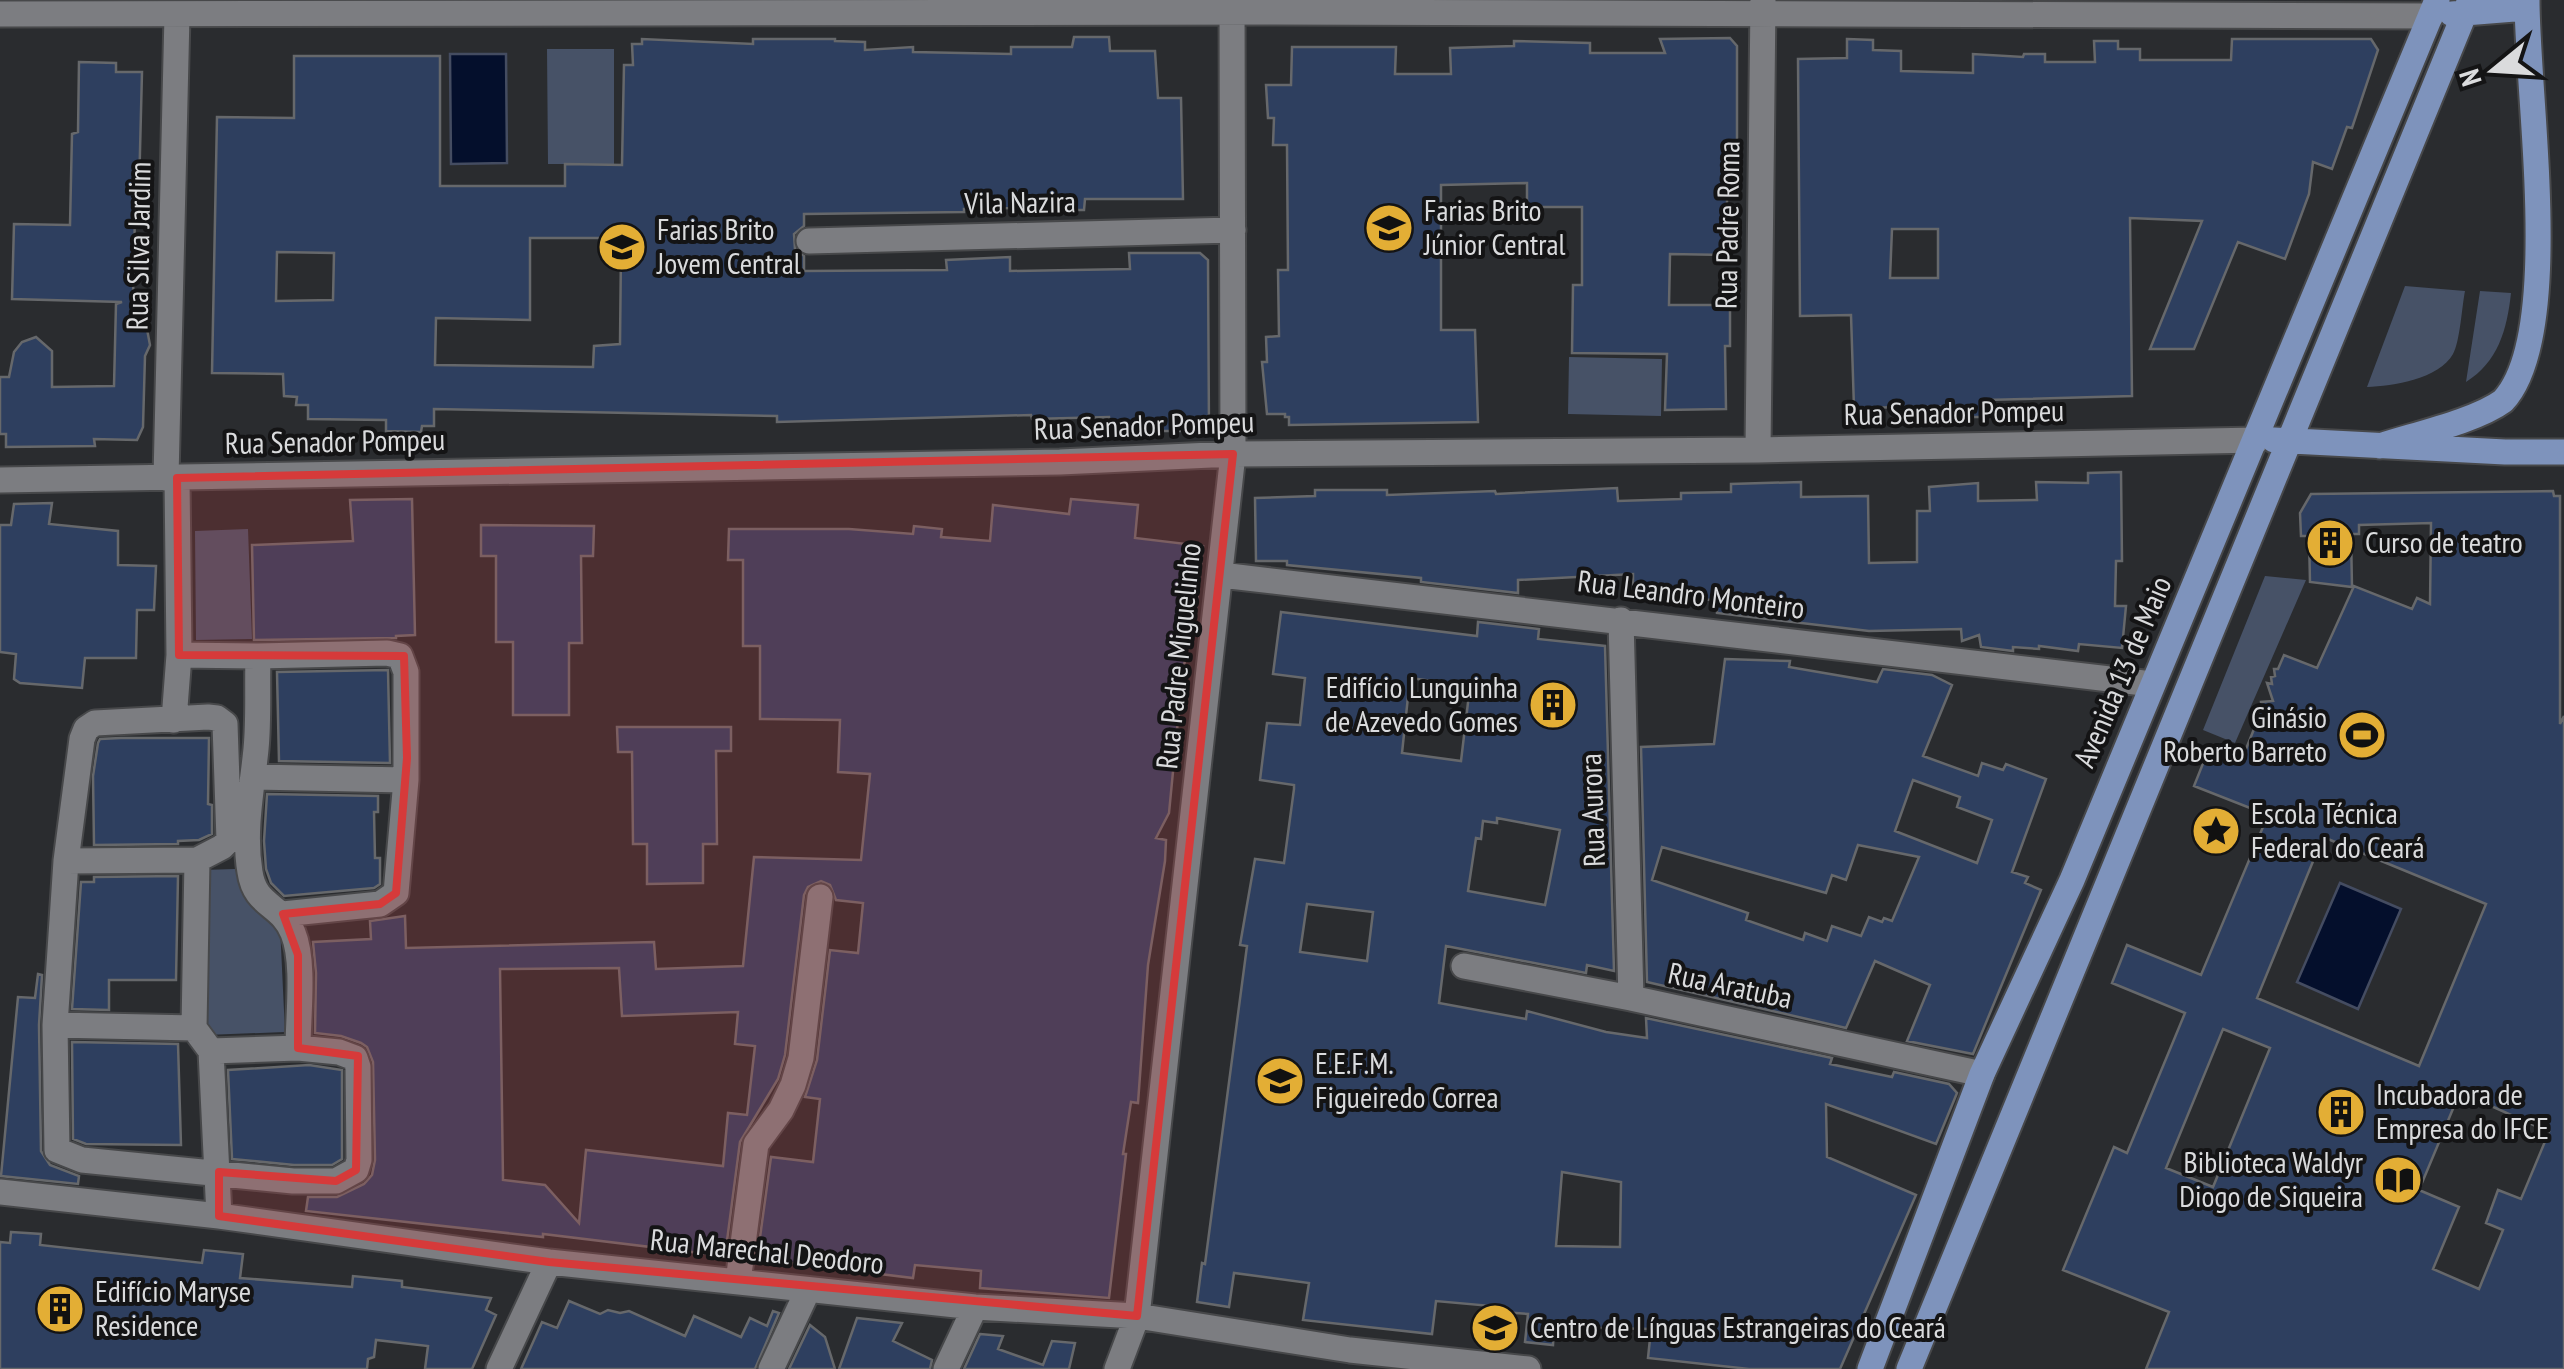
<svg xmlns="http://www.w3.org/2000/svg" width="2564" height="1369" viewBox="0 0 2564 1369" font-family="'PT Sans Narrow',sans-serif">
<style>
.green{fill:#475267}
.water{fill:#040f2c;stroke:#444c61;stroke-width:2.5}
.building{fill:#2e3f5f;stroke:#66686b;stroke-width:2.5;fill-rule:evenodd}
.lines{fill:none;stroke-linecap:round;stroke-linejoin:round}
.minor-casing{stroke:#47484a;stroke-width:29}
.major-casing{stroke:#47484a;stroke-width:29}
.minor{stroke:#7c7d81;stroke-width:25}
.major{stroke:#7e93bc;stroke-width:25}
.marked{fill:#d63a3a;fill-opacity:0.2;stroke:#d63a3a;stroke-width:8;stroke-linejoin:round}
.labels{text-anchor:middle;stroke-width:8;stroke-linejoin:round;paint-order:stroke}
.street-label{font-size:30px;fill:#dadbdd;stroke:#141415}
.poi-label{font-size:30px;fill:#dadbdd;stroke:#141415;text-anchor:start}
</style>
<rect width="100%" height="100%" fill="#2a2c2f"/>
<path class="green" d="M547,49H614V164H548Z
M2405,286L2465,291C2462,306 2460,342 2453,354C2439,379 2393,386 2367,387Z
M2480,291L2511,293C2507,330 2498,362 2466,382Z
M1569,357L1662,359L1661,416L1568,414Z
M248,529L252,639L196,640L195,531Z
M2265,576L2306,580L2235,743L2203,730Z
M235,869L241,886L280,926L285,1032L206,1035L203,870Z"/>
<path class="water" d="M450,54H506L507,163L451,164Z
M2340,883L2401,909L2358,1009L2297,982Z"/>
<path class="building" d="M1074,37H1109L1110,51H1155L1158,98H1181L1183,199H1085L1084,210H1062V201H1013V208L964,209V212L804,214V226L794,234L795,249L804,256V271L947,270L946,260L1010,257V271L1130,269L1129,253H1200L1208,260L1209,431H1110L1109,417L1032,419L1031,415L777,422V416L434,409V426H422L421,432L386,431V420L308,419V405H296L297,397L284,396L283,374L212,373L217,117L294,118V56H440V186H565V164L622,165L624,65H633L632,44H642V39L753,44V39H835V41L865,42V50L913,47V52L1011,54V47H1072ZM530,238H601V250H621L620,344L594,346L593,367L435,365L436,318L530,320ZM277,252L334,253L333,300L276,301Z
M1730,38L1737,46V163L1727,166V255L1670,254L1669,305H1730V346H1725L1726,409L1665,410L1667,354L1572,353L1573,285H1582V207H1527V183L1441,185V330H1475L1478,422L1289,425V417H1285V414H1267L1262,362H1267L1266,337L1279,336L1278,270H1288L1287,145H1273L1274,118H1268L1266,85H1291L1292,47H1396L1395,74H1451L1450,48L1514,46V41L1590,43V53H1665L1660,39Z
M1847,39L1873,40V50L1901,51V71L1973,73V54L2023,57L2024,54H2045V62H2095L2094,41H2118V49H2140V60H2231L2232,39H2371L2378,50L2352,128L2347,127L2332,169L2313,162L2309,194L2285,259L2238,242L2194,349H2150L2202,221L2130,218L2132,396L1987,400V417H1963V406L1854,408L1851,315L1800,316L1798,59L1847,58ZM1892,229H1938V278H1890Z
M79,62L116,63V72H142L139,191H149L148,217L135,216L133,297L146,292V324L150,345L145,356L143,427L137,440L94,439L95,446L6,447V434H0V377H9L14,352L22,342L36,337L52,351V387L114,386L116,304L122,302L12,299L14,224L70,225L72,134L78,132Z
M2121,472L2122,561H2116L2115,606H2126L2122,648L2079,644L2078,651L2039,646V649L2013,647V651L1981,647L1979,635L1962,641L1961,629L1869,631L1717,613V600L1633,598V574L1518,580V593L1421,582V578L1287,565V561H1256L1255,498L1315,496V490H1387V495L1495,491L1496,494L1617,488L1618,501L1681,499V493L1731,492V484L1801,482V497L1868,496L1869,563L1917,562V511H1930L1929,487L1978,483V501L2037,500L2036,482L2088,483V473Z
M2553,491L2554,496H2560V724L2564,716V1369H2146L2169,1312L2063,1270L2114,1147L2127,1153L2185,1013L2112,983L2127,945L2201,975L2268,815L2194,786L2210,746L2242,759L2256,724L2255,717L2259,716L2258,710L2262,709L2261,702L2273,701L2267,683L2272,684L2271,677L2275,676L2274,669H2278L2284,655L2317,668L2354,586L2412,609L2417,598L2430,604L2431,523L2359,525V534H2351L2352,587L2310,582L2309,536H2301L2300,513L2311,494ZM2323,837L2486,904L2419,1066L2257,998ZM2223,1029L2270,1048L2213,1187L2166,1168ZM2460,1092L2549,1132L2521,1199L2498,1190L2486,1223L2503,1230L2479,1289L2433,1269L2459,1207L2419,1190Z
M412,499L415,635L396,636V638L254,640L252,545L353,541L350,500Z
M1071,499L1138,505L1135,538L1203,546L1192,645L1187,644L1181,689L1169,813L1156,838L1166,840L1165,861L1148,965L1138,1103L1131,1102L1123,1154H1126L1109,1298L980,1288L981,1271L915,1265L913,1278L757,1259L771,1157L813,1162L820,1099L805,1097L817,1060L830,950L858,953L863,903L836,900L830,885L821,881L808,887L804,895L785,1055L778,1079L740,1142L725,1256L543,1234V1237L306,1211L308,1197H337L364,1184L372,1175L375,1160L373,1062L367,1047L361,1043L341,1036L315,1033L316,973L313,942L371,939L370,921L405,916L406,948L654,942L656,969L743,966L754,857L861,860L870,774L838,772L840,720L760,719V646H743V560H728L729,529H849L913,534L914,526L942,529L941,537L990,541L993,505L1069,514ZM619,968L622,1016L738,1012L735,1044L755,1046L747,1115L728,1113L723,1166L586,1150L579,1223L545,1185L503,1180L500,969Z
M52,503L49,524L118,531V565L156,566L154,610H137L136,658H85L82,688L20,683L14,679L16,654L0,652V525H11L14,504Z
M481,525L594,526L593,556H581L582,643H569V715H513V642H496V556H481Z
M1281,612L1477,636L1478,622L1539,629L1538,639L1605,646L1614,971L1587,965L1586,973L1446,946L1439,1003L1526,1019L1527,1011L1606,1032L1647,1038L1646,1018L1832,1058L1830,1064L1892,1077L1894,1072L1949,1084L1957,1093L1936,1144L1826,1104L1827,1157L1916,1195L1840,1369H1749L1648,1358L1651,1329L1554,1327L1553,1345L1525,1342L1528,1314L1502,1312L1503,1307L1436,1301L1432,1334L1303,1320L1309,1283L1234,1273L1229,1307L1197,1302L1202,1263L1205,1264L1247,946L1240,945L1255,859L1284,863L1294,789V785L1260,780L1267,723L1300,725L1305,678L1273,674ZM1410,678L1470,686L1461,761L1402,753ZM1497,818L1560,830L1545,905L1468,891L1476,838L1481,839L1483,821L1497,823ZM1307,904L1373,912L1367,961L1300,952ZM1562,1172L1621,1182L1620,1247L1556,1246Z
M1725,659L1790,661L1789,667L1877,682L1883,669L1932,675L1952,685L1923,756L1978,776L1982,763L2003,770L2006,764L2046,779L2012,872L2028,877L2025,883L2041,890L1973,1054L1907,1041L1930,985L1875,961L1846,1028L1647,982L1641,747L1714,744ZM1913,780L1960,797L1957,807L1992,820L1977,863L1895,831ZM1858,845L1919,857L1892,921L1884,918L1882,922L1869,917L1861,936L1832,926L1827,941L1805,933L1803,940L1746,920L1748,913L1652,880L1662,847L1826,893L1832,875L1846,880Z
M388,670L390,763L279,761L277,672Z
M617,727H731V751H716L717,844H703V883L647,884V844H633L632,752H618Z
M121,738H209L208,804L212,805V834L199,840L178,841V844L94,845L93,776L98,743L100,739Z
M267,794L378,796V812H374L375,858H380V884L374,888L284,896L271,883L266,869L264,841Z
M178,876L176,980H109V1010L72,1009L81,882H94V877Z
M38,974L42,975L39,1025L41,1151L50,1165L79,1176L78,1184L1,1176L18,997L35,998Z
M72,1042L178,1044L181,1145L86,1144L73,1139Z
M309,1065L342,1070V1159L332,1165H294L232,1159L228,1070Z
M11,1232L41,1234L40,1245L202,1263L204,1250L243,1254L240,1278L352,1287L353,1276L402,1281V1287L491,1298L486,1310L496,1315L472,1369H425L428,1346L376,1340L374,1357L368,1359L367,1369H0V1242L10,1243Z
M569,1301L600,1314L608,1310L620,1313L629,1311L685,1336L694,1316L741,1337L750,1318L767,1326L773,1311L779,1313L755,1369H521L542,1322L557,1328Z
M857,1318L902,1323L893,1341L932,1360L930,1369H839Z
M810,1325L825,1337L835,1369H789Z
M980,1334L1003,1336L998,1349L1043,1365L1052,1341L1075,1343L1069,1369H964Z"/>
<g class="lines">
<g class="minor-casing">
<path id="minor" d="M0,14L1274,12L2431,16
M809,241L1233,230
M1758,450L1763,0
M166,478L177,15
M177,478L179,655L258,656C257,687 259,718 256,749C252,790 243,830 250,872C255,907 281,903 293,933C305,962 298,1016 298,1048L211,1051L219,1216
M0,480L1060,462L1233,454L1758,450L2257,440
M1221,575L2152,684
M1621,620L1631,998
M258,656L387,653L400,656L406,672V780
M174,720L179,655
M253,777L406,780L396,893L380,904L283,914
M66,861L197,860
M1464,966L1631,998L1982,1074
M55,1025L194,1028
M211,1051L194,1028L197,860L222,847L229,840L225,724L217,718L208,717L95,723L86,729L82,739L66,861L55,1025L57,1150L82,1160L293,1181H336L356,1170L359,1160L358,1067L355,1058L339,1052L298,1048
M0,1192L219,1216L549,1262L975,1307L1137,1316L1350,1350L1528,1369
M738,1282L756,1144L781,1110L793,1085L801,1058L820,897
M499,1369L549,1262
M771,1369L808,1290
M946,1369L975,1307
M1117,1369L1137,1316L1233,454L1232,0"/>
</g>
<g class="major-casing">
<path id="major" d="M2452,14L2527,8
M2274,440L2505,452H2564
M2380,446C2413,435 2476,421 2503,401C2564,336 2527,98 2527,0
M1870,1369L1982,1074L2072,880L2437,0
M1909,1369L2470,0"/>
</g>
<use href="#minor" class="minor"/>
<use href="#major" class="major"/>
</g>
<path class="marked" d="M1233,454L1137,1316L549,1262L219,1216V1172L336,1181L356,1170L358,1056L298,1048V955L283,914L380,904L396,893L407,758L404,656L179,655L177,478Z"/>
<defs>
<g id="school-disc" transform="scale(2.5)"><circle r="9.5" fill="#e3ae35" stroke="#141415"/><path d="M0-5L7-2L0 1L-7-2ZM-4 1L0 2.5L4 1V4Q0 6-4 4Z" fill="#111"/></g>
<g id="building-disc" transform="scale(2.5)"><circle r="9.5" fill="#e3ae35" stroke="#141415"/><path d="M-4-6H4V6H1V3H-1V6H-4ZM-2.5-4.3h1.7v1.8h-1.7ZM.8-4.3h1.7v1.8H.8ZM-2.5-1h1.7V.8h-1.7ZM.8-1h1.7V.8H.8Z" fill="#111"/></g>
<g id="stadium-disc" transform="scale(2.5)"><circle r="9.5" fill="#e3ae35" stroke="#141415"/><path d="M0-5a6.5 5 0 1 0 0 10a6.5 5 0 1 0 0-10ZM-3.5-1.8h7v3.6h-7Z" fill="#111"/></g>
<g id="sight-disc" transform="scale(2.5)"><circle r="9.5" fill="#e3ae35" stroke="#141415"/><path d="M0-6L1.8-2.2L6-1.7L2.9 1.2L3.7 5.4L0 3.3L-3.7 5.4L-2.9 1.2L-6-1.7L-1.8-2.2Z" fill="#111"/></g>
<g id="library-disc" transform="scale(2.5)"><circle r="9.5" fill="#e3ae35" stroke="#141415"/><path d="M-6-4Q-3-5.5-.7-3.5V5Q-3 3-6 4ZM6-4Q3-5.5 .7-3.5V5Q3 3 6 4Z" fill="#111"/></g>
</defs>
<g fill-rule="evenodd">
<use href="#school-disc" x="1389" y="228"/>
<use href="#school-disc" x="622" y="247"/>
<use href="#building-disc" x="2330" y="543"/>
<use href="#building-disc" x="1553" y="705"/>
<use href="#stadium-disc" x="2362" y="735"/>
<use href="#sight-disc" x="2216" y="831"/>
<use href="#school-disc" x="1280" y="1081"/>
<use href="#building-disc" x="2341" y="1112"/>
<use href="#library-disc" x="2398" y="1180"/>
<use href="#building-disc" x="60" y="1309"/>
<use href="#school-disc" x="1495" y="1328"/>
</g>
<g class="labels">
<g class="street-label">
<text transform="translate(1020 203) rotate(-1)" y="10">Vila Nazira</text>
<text transform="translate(1728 225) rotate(-89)" y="10">Rua Padre Roma</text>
<text transform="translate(139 246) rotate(-89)" y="10">Rua Silva Jardim</text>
<text transform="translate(1954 413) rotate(-1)" y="10">Rua Senador Pompeu</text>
<text transform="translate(1144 426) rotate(-2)" y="10">Rua Senador Pompeu</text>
<text transform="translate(335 442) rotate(-1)" y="10">Rua Senador Pompeu</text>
<text transform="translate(1691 595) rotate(7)" y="10">Rua Leandro Monteiro</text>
<text transform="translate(1179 656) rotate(-84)" y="10">Rua Padre Miguelinho</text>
<text transform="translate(2123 672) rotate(-67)" y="10">Avenida 13 de Maio</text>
<text transform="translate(1593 810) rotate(-92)" y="10">Rua Aurora</text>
<text transform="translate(1730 986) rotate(12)" y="10">Rua Aratuba</text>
<text transform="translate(767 1252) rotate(6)" y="10">Rua Marechal Deodoro</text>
</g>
<g class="poi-label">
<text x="1424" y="221">Farias Brito<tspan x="1424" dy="34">Júnior Central</tspan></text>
<text x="657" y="240">Farias Brito<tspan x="657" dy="34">Jovem Central</tspan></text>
<text x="2365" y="553">Curso de teatro</text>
<text x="1518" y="698" text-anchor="end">Edifício Lunguinha<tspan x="1518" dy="34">de Azevedo Gomes</tspan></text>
<text x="2327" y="728" text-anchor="end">Ginásio<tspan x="2327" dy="34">Roberto Barreto</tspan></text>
<text x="2251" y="824">Escola Técnica<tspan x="2251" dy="34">Federal do Ceará</tspan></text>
<text x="1315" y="1074">E.E.F.M.<tspan x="1315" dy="34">Figueiredo Correa</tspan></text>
<text x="2376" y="1105">Incubadora de<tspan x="2376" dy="34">Empresa do IFCE</tspan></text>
<text x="2363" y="1173" text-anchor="end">Biblioteca Waldyr<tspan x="2363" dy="34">Diogo de Siqueira</tspan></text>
<text x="95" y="1302">Edifício Maryse<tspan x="95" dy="34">Residence</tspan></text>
<text x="1530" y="1338">Centro de Línguas Estrangeiras do Ceará</text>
</g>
</g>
<g transform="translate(2494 70) rotate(252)" stroke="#141415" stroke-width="8" paint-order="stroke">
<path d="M0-8L18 38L0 25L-18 38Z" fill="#dadbdd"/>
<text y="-15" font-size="28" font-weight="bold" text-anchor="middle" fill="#dadbdd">N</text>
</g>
</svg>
